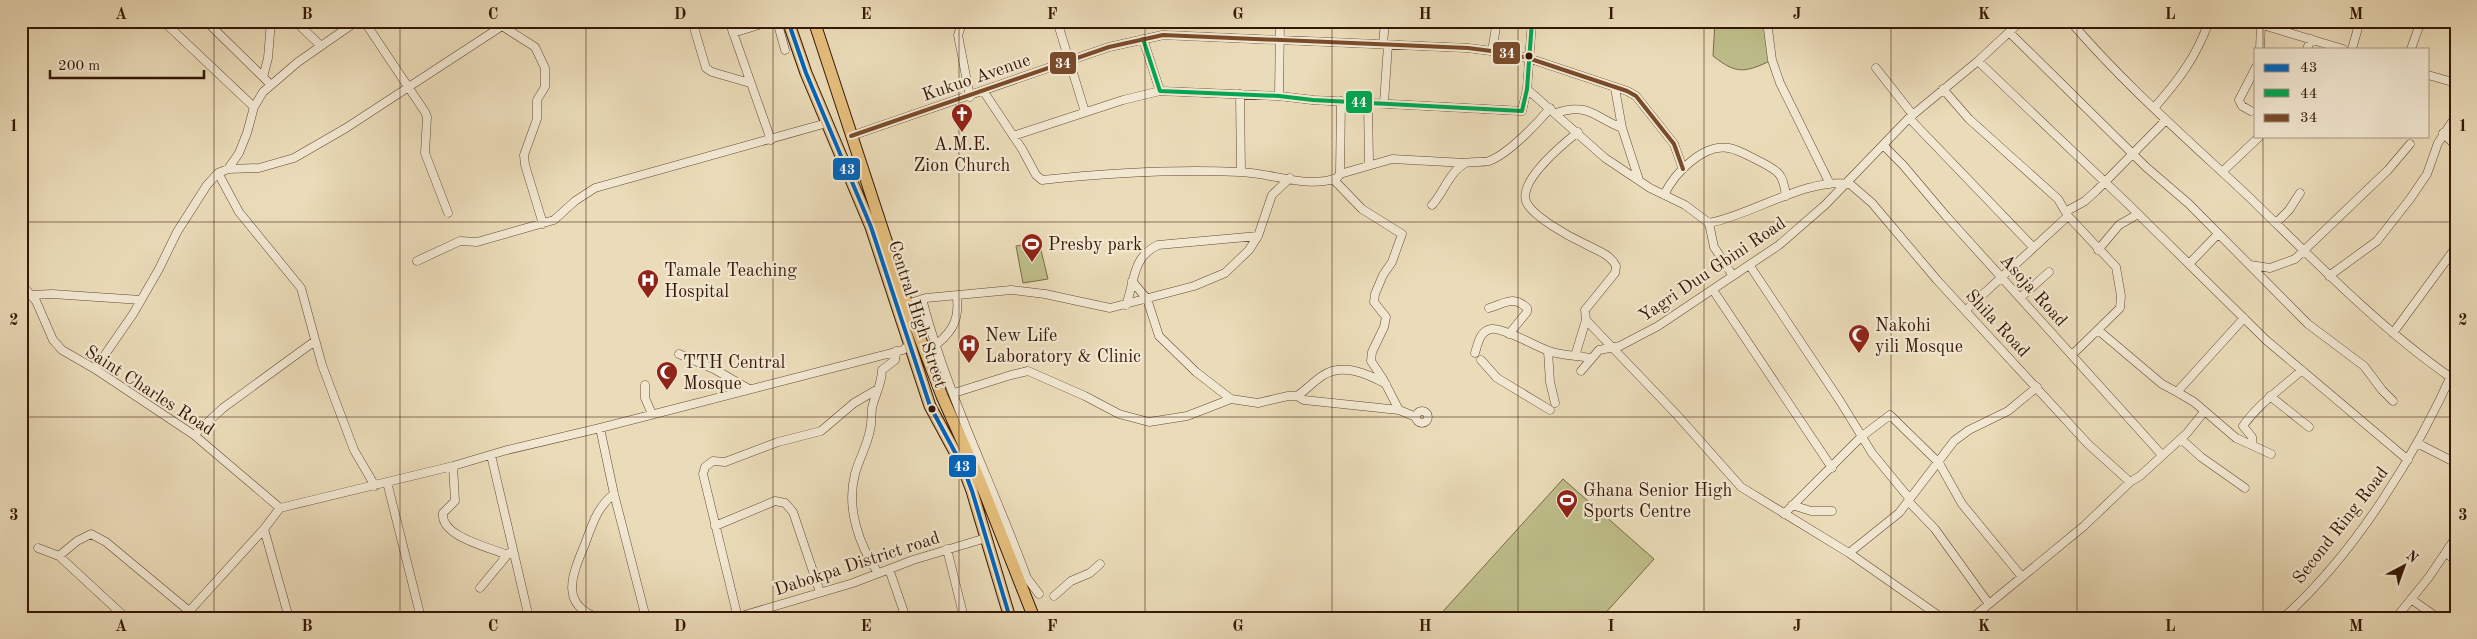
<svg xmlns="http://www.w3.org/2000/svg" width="2477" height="639" viewBox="0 0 2477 639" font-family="'Old Standard TT',serif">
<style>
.green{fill:#bebe8a;stroke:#7a6a48}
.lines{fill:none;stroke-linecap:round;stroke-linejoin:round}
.minor-casing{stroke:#634832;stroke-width:9}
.highway-casing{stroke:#361705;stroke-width:13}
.minor{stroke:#f2e8d2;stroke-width:8}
.highway{stroke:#e6be7c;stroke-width:11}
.bus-1-casing{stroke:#f2e8d2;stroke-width:8}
.bus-2-casing{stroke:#f2e8d2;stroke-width:8}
.bus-3-casing{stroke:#f2e8d2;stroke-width:8}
.bus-1{stroke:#0065bd;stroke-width:4}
.bus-2{stroke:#00a651;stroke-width:4}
.bus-3{stroke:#7a4b2a;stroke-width:4}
.grid{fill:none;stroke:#361705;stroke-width:1;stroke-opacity:0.55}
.bus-dot{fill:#361705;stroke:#f2e8d2;stroke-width:2}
.labels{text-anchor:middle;stroke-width:4.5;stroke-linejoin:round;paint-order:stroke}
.street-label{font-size:18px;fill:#361705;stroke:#f2e8d2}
.poi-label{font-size:18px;fill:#361705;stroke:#f2e8d2;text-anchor:start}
.line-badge{stroke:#f2e8d2;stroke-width:2}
.badge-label{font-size:14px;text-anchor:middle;font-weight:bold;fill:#fff}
.neatline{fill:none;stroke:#361705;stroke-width:2}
.grid-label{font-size:16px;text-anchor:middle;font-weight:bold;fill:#361705}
</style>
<rect width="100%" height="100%" fill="#ebdcb9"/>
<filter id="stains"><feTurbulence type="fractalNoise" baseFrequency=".004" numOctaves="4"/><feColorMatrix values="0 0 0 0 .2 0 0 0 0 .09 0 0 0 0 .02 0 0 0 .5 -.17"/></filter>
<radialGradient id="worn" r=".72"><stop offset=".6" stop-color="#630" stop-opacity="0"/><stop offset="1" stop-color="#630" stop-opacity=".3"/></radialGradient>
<path class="green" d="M1715,21H1732L1766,29L1770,61C1744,73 1736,74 1713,56Z
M1039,242L1048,279L1023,283L1016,246Z
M1563,479L1654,559L1601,618H1437Z"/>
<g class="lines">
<g class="minor-casing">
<path id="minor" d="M163,21L254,107
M206,21L263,77
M271,21L268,58L263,77L271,85
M295,21L321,46
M364,21L425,112L427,117L425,153L448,213
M499,21L502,26L535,47L545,68V87L537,100V119L524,155L525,165L543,224
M692,21L706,68L712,72L750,83
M729,21L771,140
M777,21L785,50
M963,21L958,35L970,97
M1057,21L1085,112
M1767,21L1772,60L1780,83L1830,184
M2070,21C2124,84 2187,139 2248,196C2313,259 2376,325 2450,377
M2249,21L2343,49
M2009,32L2146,167L2189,204L2308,324L2364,366L2382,390L2393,401
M733,33L771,21
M1143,39L1160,91L1279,96L1313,100L1522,111L1527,89L1532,21
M1383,44L1385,21
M2260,49L2261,25
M2307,49L2311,39
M2352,49L2360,21
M2411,49L2421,21
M1492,51L1497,21
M1978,61L2127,203L2266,340L2408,460
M1876,68L1913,115
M2428,75L2456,83
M1615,88L1622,128L1639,180
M1527,89L1605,158L1650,188L1685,205L1709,223L1714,247L1733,276
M1943,89L1969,119L2058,199L2068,216L2116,267L2121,296L2120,308L2072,355
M984,92L1022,149L1036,175L1042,180C1108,173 1174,169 1240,172C1272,173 1307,189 1337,178L1340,174L1392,159L1466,163
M1240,94L1241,172
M1279,96L1280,21
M1368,102L1369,164
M1384,103L1388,45
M2154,108C2178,81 2197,56 2209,21
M2251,111L2242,106L2239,100L2256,67
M1556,113C1588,102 1594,117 1622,128
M1909,118L2033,247
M1578,132C1563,144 1519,180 1526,201C1531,216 1570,237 1585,244C1596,250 1610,254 1616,266L1615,273L1585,310L1586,320L1677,415L1741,487L1849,553L1942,618
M2443,133L2456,146
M851,136L1109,47L1163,35L1468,48L1507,53L1528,58L1627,91L1636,96L1674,144L1683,169
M1013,136L1123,100L1160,91
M1883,145L1903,165L1946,216L2162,455
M228,169L259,168L294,158L346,128L502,26
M2222,172L2259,137
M218,173L239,212L301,288L322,365L354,450L375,486
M1340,174L1341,101
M1333,179L1362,209L1402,234L1392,262L1383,275L1375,294L1374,302L1386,317L1384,327L1372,352L1371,361L1383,379L1399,410
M1664,195C1674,174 1703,143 1729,148C1739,150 1749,156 1757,160C1778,171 1783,172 1786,196
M1432,205C1443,194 1450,170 1466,163C1473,161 1482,163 1489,161C1508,154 1537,124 1550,108
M2067,211L2085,201L2096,191L2166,120
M1709,223C1752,215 1807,177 1850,184L1872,203L1937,280L2088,444L2130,482
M2276,223L2289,210L2300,193
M2098,250L2119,225L2138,214
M417,261L460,241L477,242L554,220L575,201L595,188L827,123
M2189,264L2217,235
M2250,265L2270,268L2295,259L2388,170L2410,144
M1750,266L1840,401L1872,453L1909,498V502L1935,529L1989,604
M2329,276L2377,241L2410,199L2427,174L2438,143L2456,116
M1132,281L1147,299L1159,336L1196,372L1231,399
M21,284L36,301L53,340L62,350L95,369L194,435L280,508
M1713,290L1832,468
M32,295L52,294L141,300
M2020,298L2049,272
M922,299C947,395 993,485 1027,578L1039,594
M907,304L926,298L1011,290L1045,294L1110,308L1194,286L1225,273L1249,250L1258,236L1272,195L1290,178
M1126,305C1135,281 1132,257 1158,245L1258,236
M1489,308C1506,303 1513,295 1527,308V312L1509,334
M1966,310L2068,216
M2244,318L2177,392L2194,402L2236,438L2271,454
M2098,330L2162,384L2177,392
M2393,333L2456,247
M937,344C954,330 959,318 957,297
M1548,351L1550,382L1555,403
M1475,353C1478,343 1480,331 1491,329C1502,327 1537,347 1549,351C1562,356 1577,355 1590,358
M679,354L714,369L749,389
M1575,356L1586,320
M1481,360L1497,378L1550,410
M95,369L133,314L159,269L177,232L207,185L218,173L228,169L239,153L247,133L254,107L263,92L298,62L357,21
M1581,371L1599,350L1620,346L1658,326L1779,245L1825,205L1909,118L1978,61L2021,21
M645,385V398L652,414
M954,393L1011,375L1028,371L1085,396L1119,414L1149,422L1187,416L1231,399L1258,403L1288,396H1297L1304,400L1399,410L1416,417
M1297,396C1306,390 1313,382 1322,376C1342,362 1368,374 1386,384
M2270,396L2309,427
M1416 417a6 6 0 1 1 12 0a6 6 0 1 1-12 0Z
M600,428L614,494L646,618
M194,435L223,408L315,341
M2181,439L2201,457L2245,488
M2417,443L2456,463
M2252,445V437L2243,426C2259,403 2281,389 2302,370
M491,455L529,618
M453,466L455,501L443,513C440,537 490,547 507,555
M387,482L421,618
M1792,505L1811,511H1832
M1784,514L1861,437L1890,415L1939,463L1962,504L2022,577
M715,526L775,501L785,503L793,512L820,592
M264,529L289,618
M38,548L59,556L126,618
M947,549L964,618
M1849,553L1899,513L1954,441L1969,430L2008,411L2037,387
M2445,553L2456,560
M59,556L77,541L91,534L106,542L189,611
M889,569L906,618
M878,573C859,545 846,508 855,474C859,459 867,446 870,430C872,423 871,415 872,408C875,394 882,384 882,370L895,360L896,351
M480,588L509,553
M1054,596L1071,581L1090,573L1100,564
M2411,599L2438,618
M738,617L853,583L913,560L986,538
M183,618L264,529L280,508L453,466L507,450L600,428L903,350L909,345
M599,618C558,605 573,573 585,544C592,525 597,507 614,494
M738,618L703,474L705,467L713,461L725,462L778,442L821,431L854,403L878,389
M1972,618L2084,526L2130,482L2140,476L2187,433L2204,412
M2283,618C2356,553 2417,453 2456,365
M2396,618L2429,577L2456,537"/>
</g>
<g class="highway-casing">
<path id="highway" d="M788,21L806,73L871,227L930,406L963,467L972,491L1010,618
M814,21L907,304L942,396L980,481L1034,618"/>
</g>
<use href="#minor" class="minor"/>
<use href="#highway" class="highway"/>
<g class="bus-1-casing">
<path id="bus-1" d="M788,21L806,73L871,227L930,406L963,467L972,491L1010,618"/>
</g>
<g class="bus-2-casing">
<path id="bus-2" d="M1143,39L1160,91L1279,96L1313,100L1522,111L1527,89L1532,21"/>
</g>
<g class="bus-3-casing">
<path id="bus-3" d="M851,136L1109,47L1163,35L1468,48L1507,53L1528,58L1627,91L1636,96L1674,144L1683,169"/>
</g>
<use href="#bus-1" class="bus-1"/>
<use href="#bus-2" class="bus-2"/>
<use href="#bus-3" class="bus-3"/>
</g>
<path class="grid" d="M214,21V618M400,21V618M586,21V618M773,21V618M959,21V618M1145,21V618M1332,21V618M1518,21V618M1704,21V618M1891,21V618M2077,21V618M2263,21V49M2263,136V618M21,222H2456M21,417H2456"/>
<defs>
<g id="church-pin" transform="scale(1.125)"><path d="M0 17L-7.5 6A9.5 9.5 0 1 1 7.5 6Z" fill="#8f2418" stroke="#f2e8d2"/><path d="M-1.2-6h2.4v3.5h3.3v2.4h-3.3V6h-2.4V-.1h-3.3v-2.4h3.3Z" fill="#fff"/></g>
<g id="stadium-pin" transform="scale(1.125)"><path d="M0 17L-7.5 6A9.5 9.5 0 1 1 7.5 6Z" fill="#8f2418" stroke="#f2e8d2"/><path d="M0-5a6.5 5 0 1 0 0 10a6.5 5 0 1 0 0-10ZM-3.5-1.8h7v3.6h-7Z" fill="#fff"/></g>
<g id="hospital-pin" transform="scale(1.125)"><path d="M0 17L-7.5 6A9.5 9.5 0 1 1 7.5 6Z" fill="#8f2418" stroke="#f2e8d2"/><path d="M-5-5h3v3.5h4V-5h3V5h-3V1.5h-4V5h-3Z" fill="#fff"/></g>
<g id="mosque-pin" transform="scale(1.125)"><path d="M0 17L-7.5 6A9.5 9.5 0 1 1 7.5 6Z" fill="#8f2418" stroke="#f2e8d2"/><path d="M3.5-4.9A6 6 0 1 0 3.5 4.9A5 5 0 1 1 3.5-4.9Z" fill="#fff"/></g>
</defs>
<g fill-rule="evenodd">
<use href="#church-pin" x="962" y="114"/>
<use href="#stadium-pin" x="1032" y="244"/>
<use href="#hospital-pin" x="648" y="280"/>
<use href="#mosque-pin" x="1859" y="335"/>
<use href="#hospital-pin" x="969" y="345"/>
<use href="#mosque-pin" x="667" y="372"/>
<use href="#stadium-pin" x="1567" y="500"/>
</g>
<g class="bus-dot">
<circle cx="1529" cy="56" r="4.5"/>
<circle cx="932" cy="409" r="4.5"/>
</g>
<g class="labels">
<g class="street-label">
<text transform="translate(976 77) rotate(-19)" y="6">Kukuo Avenue</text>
<text transform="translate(1712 269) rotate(-34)" y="6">Yagri Duu Gbini Road</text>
<text transform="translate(2034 290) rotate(48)" y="6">Asoja Road</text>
<text transform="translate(918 314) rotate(72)" y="6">Central High Street</text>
<text transform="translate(1998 323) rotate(47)" y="6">Shila Road</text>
<text transform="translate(150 390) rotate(33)" y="6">Saint Charles Road</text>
<text transform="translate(2340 525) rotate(-52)" y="6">Second Ring Road</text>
<text transform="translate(857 563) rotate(-18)" y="6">Dabokpa District road</text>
</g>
<g class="poi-label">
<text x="962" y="150" text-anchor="middle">A.M.E.<tspan x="962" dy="21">Zion Church</tspan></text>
<text x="1048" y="250">Presby park</text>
<text x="664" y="276">Tamale Teaching<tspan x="664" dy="21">Hospital</tspan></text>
<text x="1875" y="331">Nakohi<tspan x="1875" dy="21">yili Mosque</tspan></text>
<text x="985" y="341">New Life<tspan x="985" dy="21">Laboratory &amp; Clinic</tspan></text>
<text x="683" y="368">TTH Central<tspan x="683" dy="21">Mosque</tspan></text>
<text x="1583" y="496">Ghana Senior High<tspan x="1583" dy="21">Sports Centre</tspan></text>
</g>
</g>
<g class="line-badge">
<rect x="1492" y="41" width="29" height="24" rx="5" fill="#7a4b2a"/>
<rect x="1049" y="51" width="28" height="24" rx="5" fill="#7a4b2a"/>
<rect x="1345" y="90" width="28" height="24" rx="5" fill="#00a651"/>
<rect x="832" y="157" width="29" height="24" rx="5" fill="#0065bd"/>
<rect x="948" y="454" width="29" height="24" rx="5" fill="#0065bd"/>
</g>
<g class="badge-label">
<text x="1507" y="58">34</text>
<text x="1063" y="68">34</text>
<text x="1359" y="107">44</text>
<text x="847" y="174">43</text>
<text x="962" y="471">43</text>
</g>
<rect width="2477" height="639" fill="none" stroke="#ebdcb9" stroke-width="55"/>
<rect x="2254" y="48" width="175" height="90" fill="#f2e8d2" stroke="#a79480"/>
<rect x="2264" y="64" width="25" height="8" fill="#0065bd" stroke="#a79480"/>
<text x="2300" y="72" font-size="15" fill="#361705">43</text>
<rect x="2264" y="89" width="25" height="8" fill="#00a651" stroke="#a79480"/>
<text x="2300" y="98" font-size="15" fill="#361705">44</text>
<rect x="2264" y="114" width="25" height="8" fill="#7a4b2a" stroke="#a79480"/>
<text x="2300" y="122" font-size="15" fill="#361705">34</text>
<g transform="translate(2404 566) rotate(41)" stroke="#f2e8d2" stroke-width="4" paint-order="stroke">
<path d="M0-4L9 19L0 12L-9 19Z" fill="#361705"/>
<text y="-8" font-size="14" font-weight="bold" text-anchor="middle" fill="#361705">N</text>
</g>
<path d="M50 70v8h154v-8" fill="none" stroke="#361705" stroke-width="2.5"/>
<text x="58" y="70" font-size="15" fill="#361705" stroke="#f2e8d2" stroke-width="4" paint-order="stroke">200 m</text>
<rect x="28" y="28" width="2422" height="584" class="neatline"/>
<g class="grid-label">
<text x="121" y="19">A</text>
<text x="307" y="19">B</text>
<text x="493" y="19">C</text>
<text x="680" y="19">D</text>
<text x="866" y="19">E</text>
<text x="1052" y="19">F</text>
<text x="1238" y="19">G</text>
<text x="1425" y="19">H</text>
<text x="1611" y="19">I</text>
<text x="1797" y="19">J</text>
<text x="1984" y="19">K</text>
<text x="2170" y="19">L</text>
<text x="2356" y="19">M</text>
<text x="14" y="131">1</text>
<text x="2463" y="131">1</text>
<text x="14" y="325">2</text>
<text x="2463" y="325">2</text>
<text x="14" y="520">3</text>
<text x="2463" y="520">3</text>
<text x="121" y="631">A</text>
<text x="307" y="631">B</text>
<text x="493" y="631">C</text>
<text x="680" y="631">D</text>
<text x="866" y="631">E</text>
<text x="1052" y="631">F</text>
<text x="1238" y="631">G</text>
<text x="1425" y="631">H</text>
<text x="1611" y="631">I</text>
<text x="1797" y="631">J</text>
<text x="1984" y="631">K</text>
<text x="2170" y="631">L</text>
<text x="2356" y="631">M</text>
</g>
<rect width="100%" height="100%" filter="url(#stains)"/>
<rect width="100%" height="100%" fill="url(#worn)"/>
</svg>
